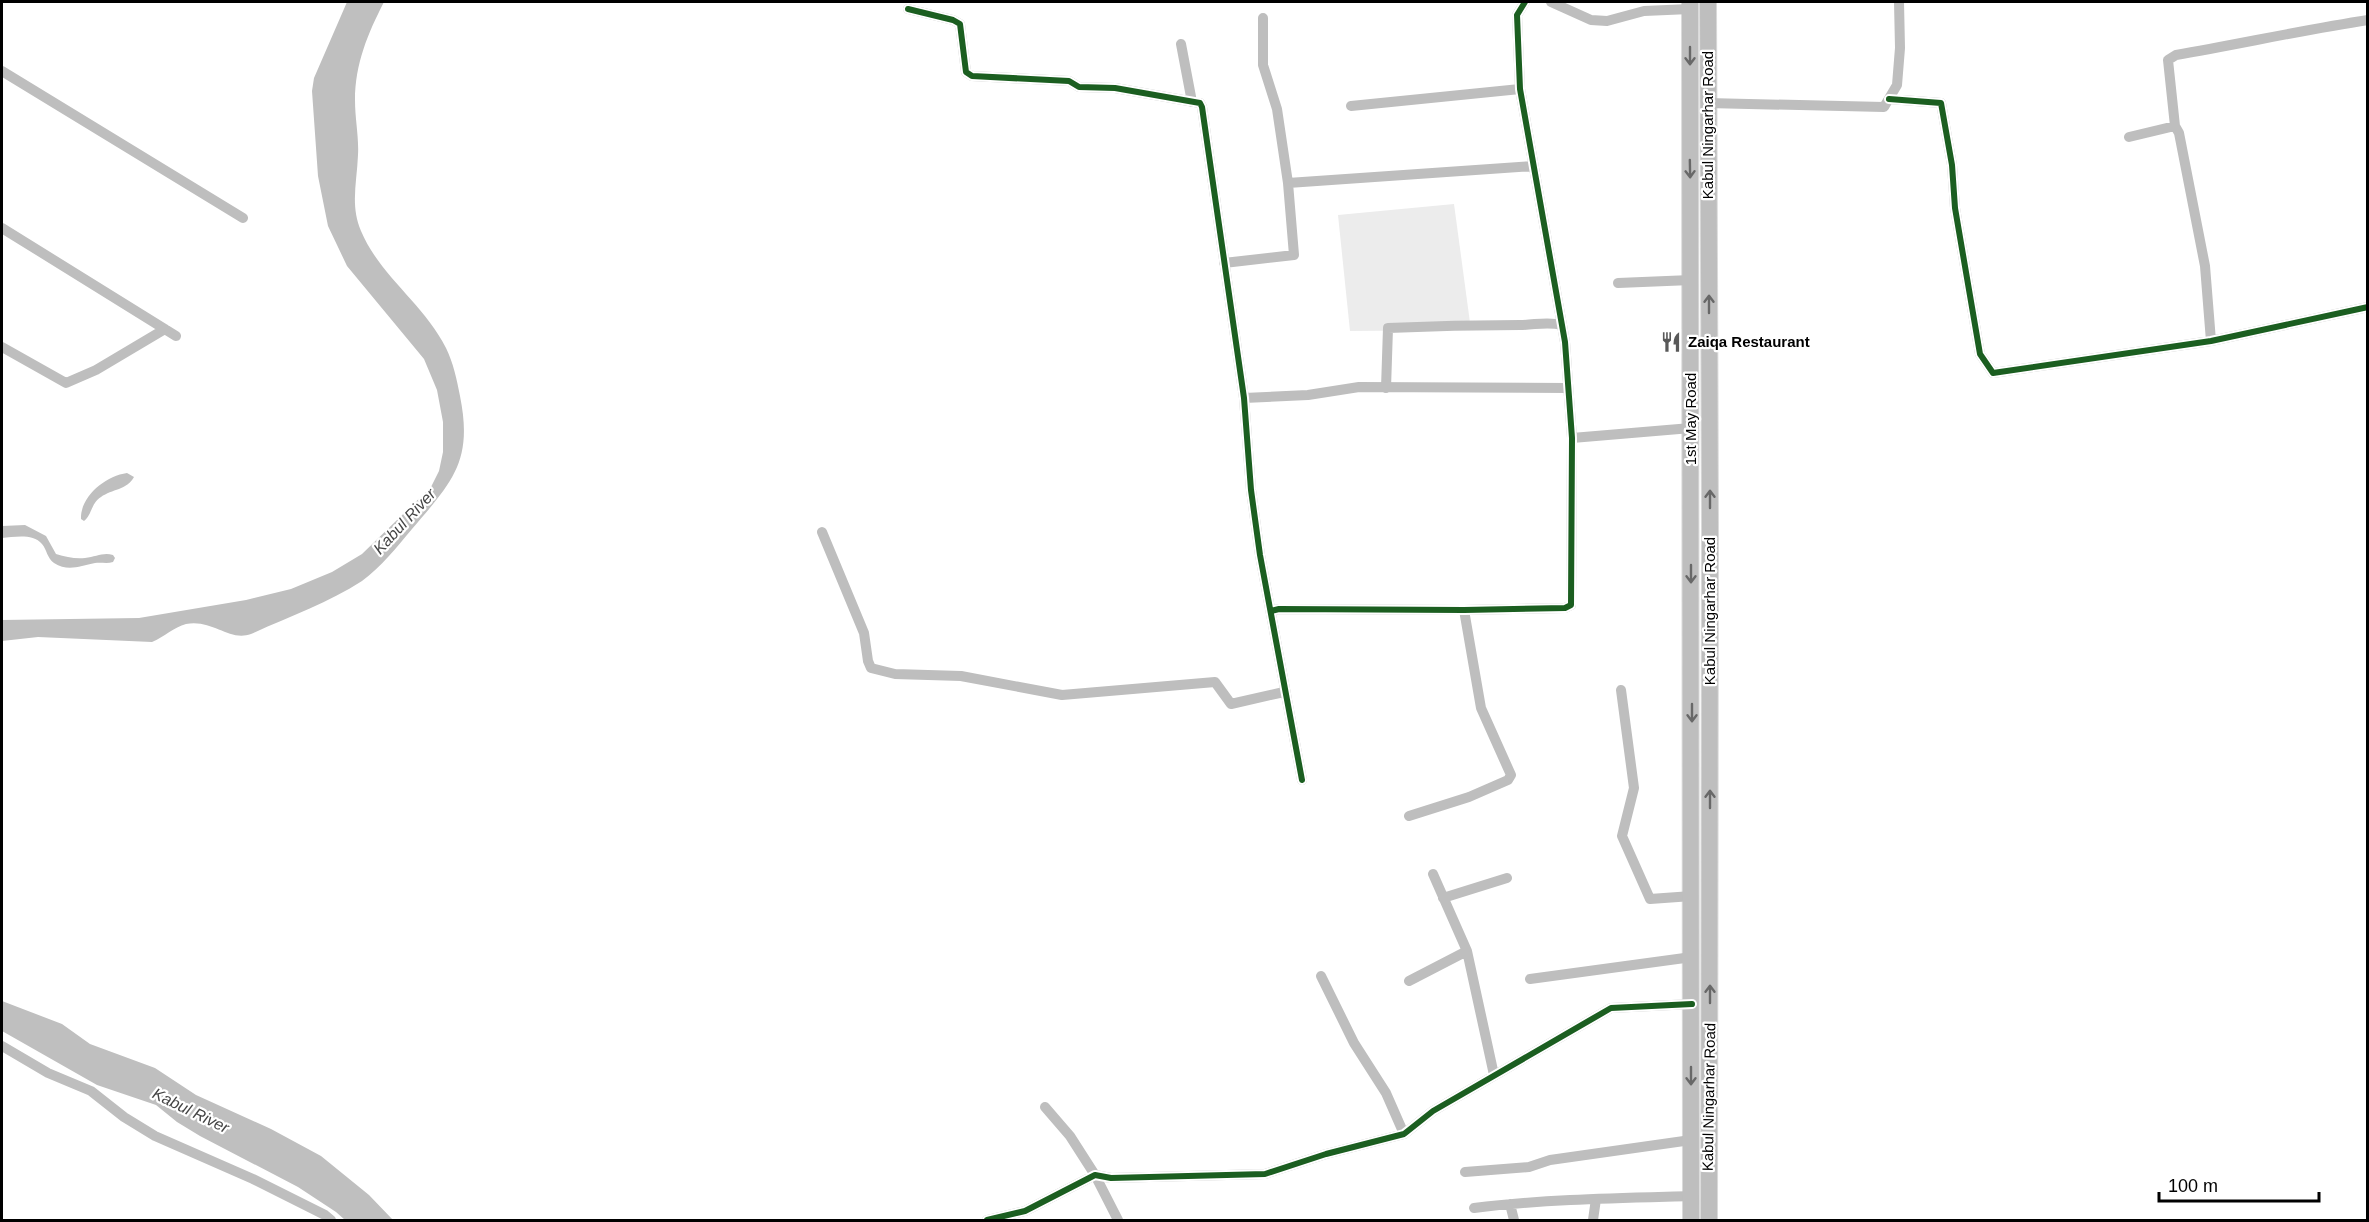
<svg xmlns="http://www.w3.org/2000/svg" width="2369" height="1222" viewBox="0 0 2369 1222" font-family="Arial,sans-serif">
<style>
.green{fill:#ececec}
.water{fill:#bfbfbf}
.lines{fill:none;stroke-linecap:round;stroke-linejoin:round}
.highway-casing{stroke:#dbdbdb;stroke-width:18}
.minor{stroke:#bebebe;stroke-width:10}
.highway{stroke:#bebebe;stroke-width:16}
.cycleway-casing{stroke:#fff;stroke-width:10}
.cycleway{stroke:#1b5e20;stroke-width:6}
.oneway{stroke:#686868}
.labels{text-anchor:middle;stroke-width:4.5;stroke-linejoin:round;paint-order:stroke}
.street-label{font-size:15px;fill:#000;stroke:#fff}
.poi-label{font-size:15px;font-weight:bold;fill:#000;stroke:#fff;text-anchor:start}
.water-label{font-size:16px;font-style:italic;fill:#444;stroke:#fff}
</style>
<rect width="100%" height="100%" fill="#fff"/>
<path class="green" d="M1454,204L1471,330L1350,331L1338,215Z"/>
<path class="water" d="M347,2H384C368,33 355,64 355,100C355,119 359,137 358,155C357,182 350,205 361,231C380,276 424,304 446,348C453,362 457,380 460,396C473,461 453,481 412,529C397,547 381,567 362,581C328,603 288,617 251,634C229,642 213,619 186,624C174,627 164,637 152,642L38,637L2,641V620L139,618L246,600L291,589L332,572L362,554L431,487L439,471L443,452V422L437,390L424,359L347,266L328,226L318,176L312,91L314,78Z
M127,473L134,477C127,490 112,489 101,497C91,503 92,515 84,521L81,519C80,497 105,476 127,473Z
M25,525L46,536L56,554C66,557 75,559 85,558C96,557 103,552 113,555L115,558L113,562C107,564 101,562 95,563C80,566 68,572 54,563C47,558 47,550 42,544C33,533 14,537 2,538V526Z
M2,1001L62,1024L90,1044L155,1068L196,1095L271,1129L321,1156L369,1195L393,1220H345L336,1212L298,1187L200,1136L177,1122L156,1105L97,1085L2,1031Z"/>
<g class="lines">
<g class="highway-casing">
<path id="highway" d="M1690,2L1691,1220
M1708,2L1710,527L1709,1220"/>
</g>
<path class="minor" d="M1551,2L1591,20L1607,21L1644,11L1690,9
M908,9L953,20L960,24L966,72L972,76L1069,81L1079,87L1115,88L1200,103L1202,107L1244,398L1251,490L1260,555L1302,780
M1181,44L1192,102
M2,71L243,218
M1889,99L1941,103L1952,165L1955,208L1980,354L1993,373L2211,341L2368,307
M1707,103L1884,107L1897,85L1900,48L1899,2
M1351,106L1520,89
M2129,137L2175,126
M1288,183L1533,166
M2,228L176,336
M1224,263L1294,255L1288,183L1277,109L1263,65V18
M1618,283L1691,280
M2211,341L2205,266L2179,133L2175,126L2168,60L2176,55C2240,44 2303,30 2368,20
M2,347L66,383L96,370L165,329
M1386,388L1388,328C1432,326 1476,325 1520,325C1535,325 1547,321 1562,325
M1244,398L1308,395L1359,387L1568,388
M1572,438L1691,428
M822,532L864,633L868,661L871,668L895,674L961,676L1062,695L1215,682L1231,704L1284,692
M1271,611L1279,609L1464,610L1565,608L1571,605L1572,438L1565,342L1520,89L1517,15L1525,2
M1621,690L1634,788L1622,836L1650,899L1692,896
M1409,816L1469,797L1508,780L1511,775L1481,708L1464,610
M1433,874L1467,951L1494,1075
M1443,898L1507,878
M1321,976L1354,1043L1386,1093L1404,1134
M1530,979L1692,957
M1409,981L1467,951
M2,1046L48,1073L91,1091L124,1117L155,1136L253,1179L325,1215L331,1220
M1045,1107L1070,1136L1095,1175L1118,1220
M1465,1172L1529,1167L1550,1160L1691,1140
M1510,1204L1514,1220
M1474,1208C1546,1199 1619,1198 1691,1196
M987,1220L1025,1211L1095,1175L1111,1178L1265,1174L1326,1154L1404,1134L1433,1111L1611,1008L1692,1004
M1593,1220L1596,1199"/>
<use href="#highway" class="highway"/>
<g class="cycleway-casing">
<path id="cycleway" d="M908,9L953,20L960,24L966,72L972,76L1069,81L1079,87L1115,88L1200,103L1202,107L1244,398L1251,490L1260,555L1302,780
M1889,99L1941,103L1952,165L1955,208L1980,354L1993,373L2211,341L2368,307
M1271,611L1279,609L1464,610L1565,608L1571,605L1572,438L1565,342L1520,89L1517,15L1525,2
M987,1220L1025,1211L1095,1175L1111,1178L1265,1174L1326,1154L1404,1134L1433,1111L1611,1008L1692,1004"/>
</g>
<use href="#cycleway" class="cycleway"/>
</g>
<defs><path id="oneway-shaft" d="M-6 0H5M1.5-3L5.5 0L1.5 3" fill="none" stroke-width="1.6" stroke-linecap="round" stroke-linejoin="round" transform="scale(1.5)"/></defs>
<g class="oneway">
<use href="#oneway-shaft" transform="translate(1690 56) rotate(90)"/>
<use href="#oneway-shaft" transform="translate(1690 169) rotate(89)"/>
<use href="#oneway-shaft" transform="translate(1709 304) rotate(-90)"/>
<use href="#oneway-shaft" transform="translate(1710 499) rotate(-90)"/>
<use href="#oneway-shaft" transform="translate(1691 574) rotate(90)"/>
<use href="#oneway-shaft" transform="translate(1692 713) rotate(90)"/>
<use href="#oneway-shaft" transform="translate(1710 799) rotate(-90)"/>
<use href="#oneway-shaft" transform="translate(1710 994) rotate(-90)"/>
<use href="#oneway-shaft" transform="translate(1691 1076) rotate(90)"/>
</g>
<defs>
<g id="restaurant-bare" transform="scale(1.62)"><path d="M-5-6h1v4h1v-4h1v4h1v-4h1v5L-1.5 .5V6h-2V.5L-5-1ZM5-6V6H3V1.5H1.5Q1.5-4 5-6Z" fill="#595959" stroke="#fff" stroke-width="2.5" paint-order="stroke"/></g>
</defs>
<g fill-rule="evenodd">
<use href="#restaurant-bare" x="1671" y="342"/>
</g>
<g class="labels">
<g class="street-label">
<text transform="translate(1708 125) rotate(-90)" y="5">Kabul Ningarhar Road</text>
<text transform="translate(1691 419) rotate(-90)" y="5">1st May Road</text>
<text transform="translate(1710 611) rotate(-90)" y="5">Kabul Ningarhar Road</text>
<text transform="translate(1709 1097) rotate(-89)" y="5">Kabul Ningarhar Road</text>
</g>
<g class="poi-label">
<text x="1688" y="347">Zaiqa Restaurant</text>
</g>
<g class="water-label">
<text transform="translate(404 521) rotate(-47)" y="6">Kabul River</text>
<text transform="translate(191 1110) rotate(26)" y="6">Kabul River</text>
</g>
</g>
<rect width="2369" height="1222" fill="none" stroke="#000000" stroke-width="6"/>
<path d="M2159 1192v9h160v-9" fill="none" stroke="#000000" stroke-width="3"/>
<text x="2168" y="1192" font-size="18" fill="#000000" stroke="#ffffff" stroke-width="4.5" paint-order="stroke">100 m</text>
</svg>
